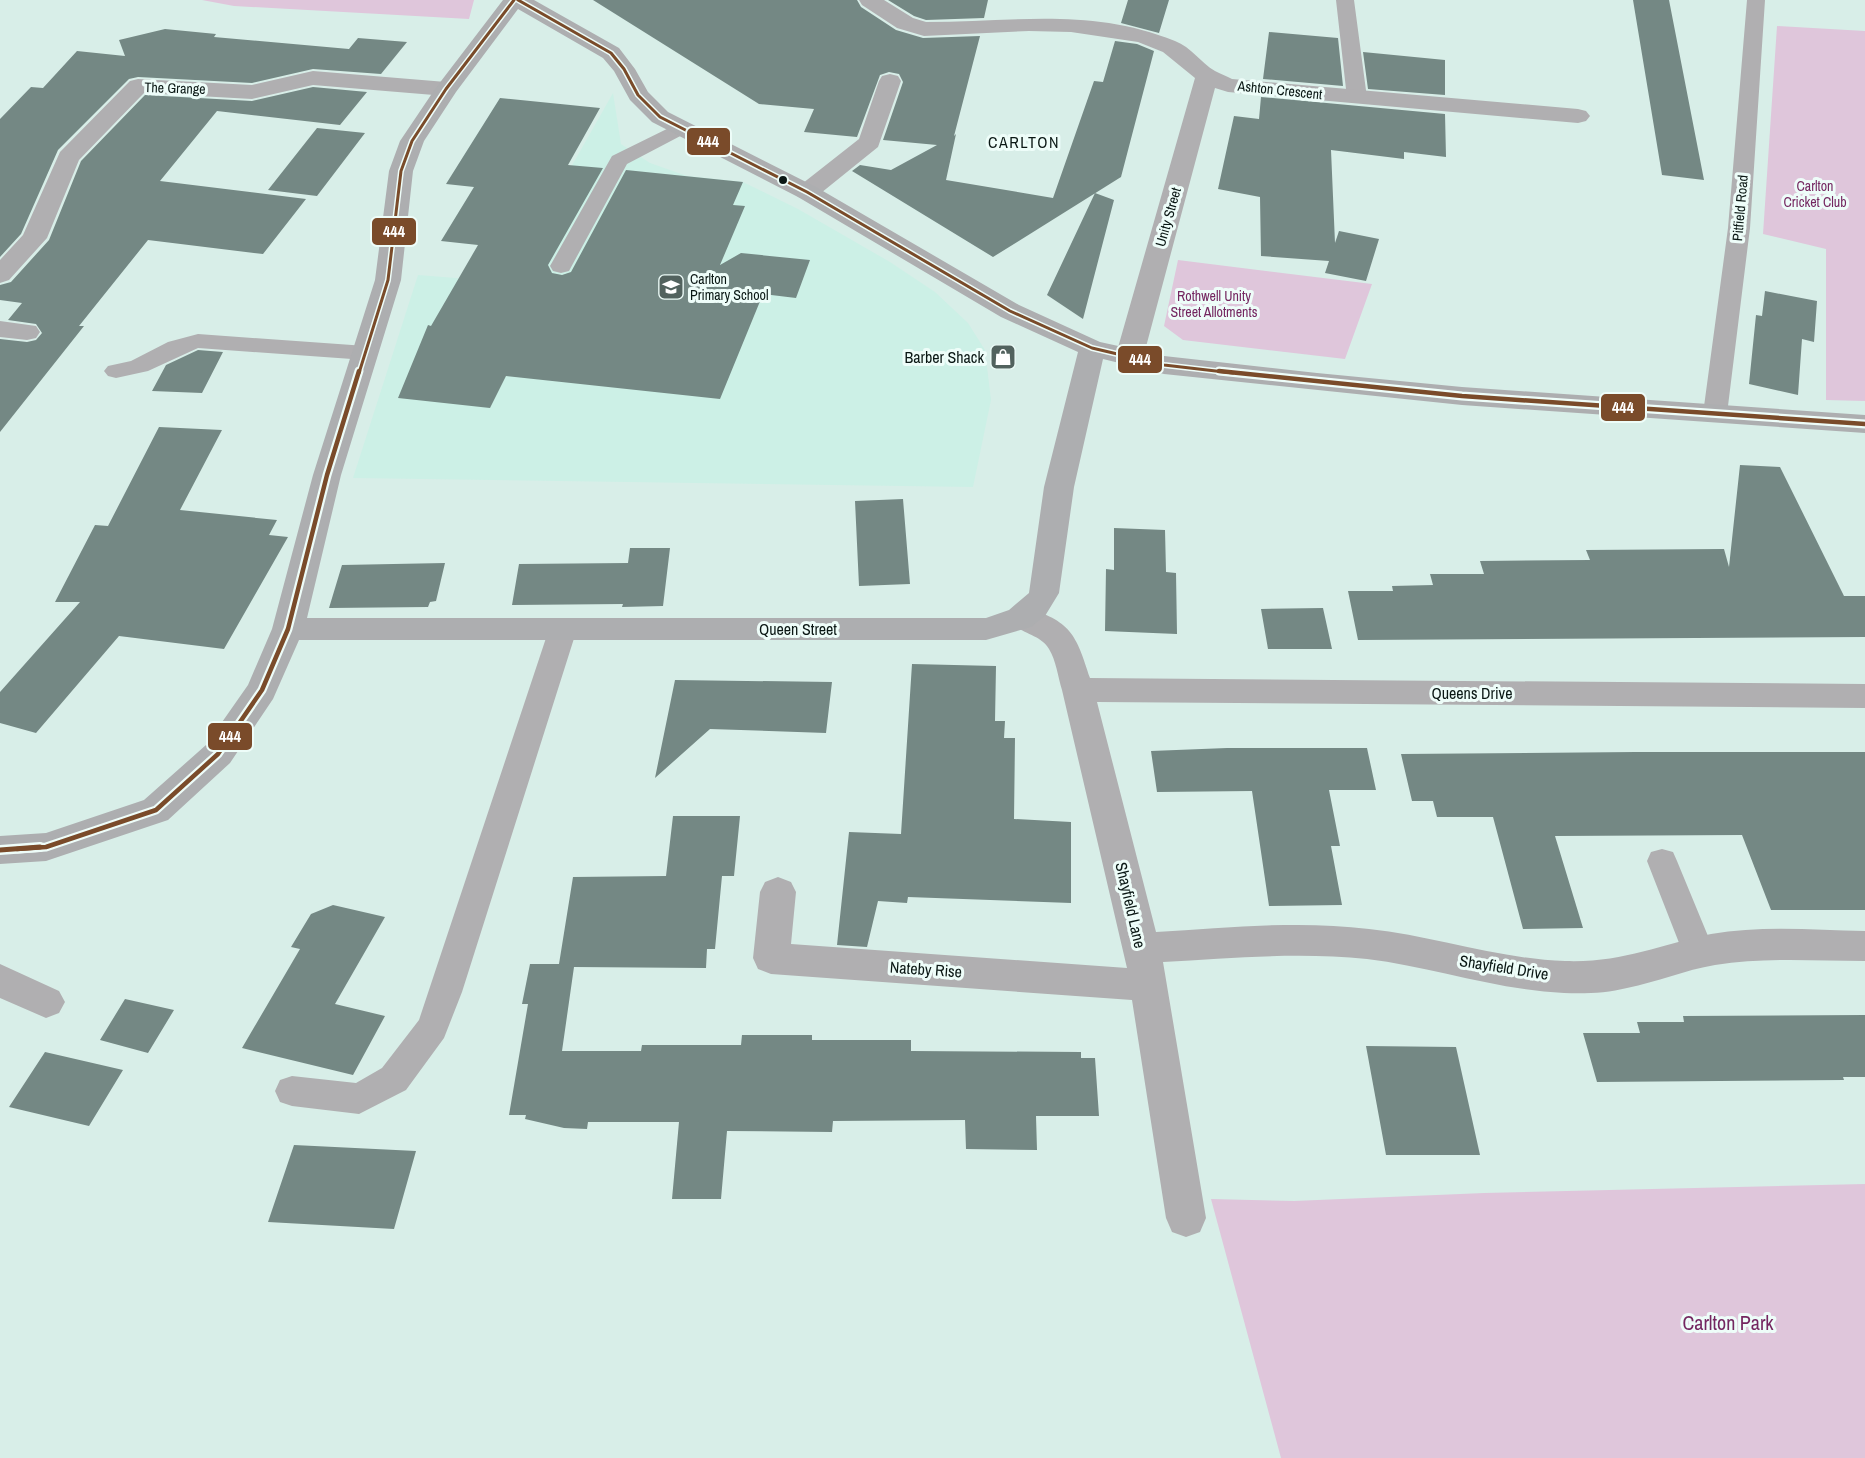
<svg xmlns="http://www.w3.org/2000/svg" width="1865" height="1458" viewBox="0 0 1865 1458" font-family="'Archivo Narrow',sans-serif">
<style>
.built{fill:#ccf0e6}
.green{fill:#dfc6db}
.building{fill:#748884}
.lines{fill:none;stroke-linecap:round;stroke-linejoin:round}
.lane{fill:#b0afb1;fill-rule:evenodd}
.street{fill:#b0afb1;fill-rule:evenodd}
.secondary{fill:#adaeb0;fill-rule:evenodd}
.bus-1-far2-casing{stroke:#eefdf9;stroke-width:6}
.bus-1-far1-casing{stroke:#eefdf9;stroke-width:9}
.bus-1-casing{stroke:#eefdf9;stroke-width:10}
.bus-1-far2{stroke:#7a4b2a;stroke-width:3}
.bus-1-far1{stroke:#7a4b2a;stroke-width:4.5}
.bus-1{stroke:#7a4b2a;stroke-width:5}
.bus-dot{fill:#0a1714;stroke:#eefdf9;stroke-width:2}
.labels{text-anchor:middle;stroke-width:6;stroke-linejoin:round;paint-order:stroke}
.far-street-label{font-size:14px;fill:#0a1714;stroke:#eefdf9}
.far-park-label{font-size:14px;fill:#742660;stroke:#eefdf9}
.far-poi-label{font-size:14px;fill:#0a1714;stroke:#eefdf9;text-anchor:start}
.far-quarter-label{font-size:16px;letter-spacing:1.5px;fill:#0a1714;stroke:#eefdf9}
.poi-label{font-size:16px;fill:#0a1714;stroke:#eefdf9;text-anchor:end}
.street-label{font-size:16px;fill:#0a1714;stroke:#eefdf9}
.near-park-label{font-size:20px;fill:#742660;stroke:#eefdf9}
.line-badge{stroke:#eefdf9;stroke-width:2}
.badge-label{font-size:16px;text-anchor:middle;font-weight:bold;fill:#fff}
</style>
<rect width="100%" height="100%" fill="#d8eee8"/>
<path class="built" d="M613,93L621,144L650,163L687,176L743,182L798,209L890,262L935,292L968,323L985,350L991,400L973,487L353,478L418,275L506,282Z"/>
<path class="green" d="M202,0H474L469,19L234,6Z
M1777,26L1865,31V401L1826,400V249L1763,234Z
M1178,260L1372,284L1345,359L1183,340L1164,326Z
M1865,1184V1458H1281L1211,1199L1294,1201L1484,1193Z"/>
<path class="building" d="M593,0H857L861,7L896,30L923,38L980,36L954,136L956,134L946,180L1053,198L1094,81L1103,82L1115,41L1137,44L1154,51L1121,177L993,257L852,171L860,165L891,170L937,145L883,140L903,82L899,74L889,72L880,75L857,137L804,132L814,109L759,104Z
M888,0H988L984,18L926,20L914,16Z
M1128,0H1169L1159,33L1121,23Z
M1633,0H1669L1704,180L1662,175Z
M165,29L216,34L214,37L349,49L358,38L407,42L381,74L313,69L252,83L138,77L129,79L58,150L21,234L0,257V119L31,87L43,88L77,51L125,56L119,40Z
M1269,32L1338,38L1343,86L1263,79Z
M1363,52L1445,60V95L1368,89Z
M313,87L367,92L340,125L217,111L160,181L306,199L263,254L148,240L79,326H84L0,432V339L27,342L36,340L42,333L36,324L8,320L22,303L0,300V285L11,282L49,240L81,161L145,95L252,101Z
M1261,97L1445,114L1446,157L1404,152V159L1331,150L1335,243L1339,231L1379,239L1366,281L1325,273L1329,261L1261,256L1260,197L1218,189L1234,116L1259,119Z
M500,98L600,108L568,165L603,168L548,265L552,273L562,275L571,272L626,170L743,182L733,205L745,206L720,265L741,253L810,260L796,298L763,294L720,399L506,376L490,408L398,398L428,325L431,326L478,245L441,241L474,187L446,184Z
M317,128L365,133L317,196L268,190Z
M1095,193L1114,200L1083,319L1047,295Z
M1765,291L1817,301L1814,342L1802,339L1798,395L1749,384L1756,315L1762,316Z
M198,350L223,352L202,393L152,391L166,365Z
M159,427L222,430L180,510L277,520L269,535L288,537L224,649L119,636L36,733L0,723V692L80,602H55L95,525L108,526Z
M1740,465L1780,467L1844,596H1865V637L1358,640L1348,591H1393L1392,586L1433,585L1430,574H1484L1480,561L1590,560L1586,550L1724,549L1729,567Z
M903,499L910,584L859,586L855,501Z
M1114,528L1165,530L1166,572L1176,573L1177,634L1105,631L1106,569L1114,570Z
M630,548H670L663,606L622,607L623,604L512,605L519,564L628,563Z
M445,563L436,601L430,602L428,607L329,608L342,565Z
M1323,608L1332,649H1268L1261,609Z
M912,664L996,666L995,721H1005L1004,738H1015L1014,819L1071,822V903L908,897L907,903L878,901L867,947L837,945L849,832L901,834Z
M675,680L832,682L826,733L710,729L655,778Z
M1227,748H1367L1376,790H1329L1340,846H1331L1342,905L1269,906L1252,791L1157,792L1151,751Z
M1636,752H1865V910H1771L1742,835L1555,836L1583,928L1523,929L1493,817H1437L1433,801H1412L1401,754Z
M673,816H740L734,876H722L715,949H707L706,968L574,967L562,1051H641L642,1045H741L742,1035H812V1040H911V1051L1081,1052V1058H1095L1099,1116H1036L1037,1150L966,1149L965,1120L833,1121L832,1132L727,1131L721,1199H672L679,1122H588L587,1129L564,1128L525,1119L526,1115H509L528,1004H522L530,964H559L573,877L666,876Z
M333,905L385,917L335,1004L385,1016L353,1075L242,1048L300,949L291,947L311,914Z
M125,999L174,1010L148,1053L100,1040Z
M1865,1015V1077H1843L1844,1080L1597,1082L1583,1033H1640L1637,1022H1684L1683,1016Z
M1366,1046L1456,1047L1480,1155H1386Z
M45,1052L123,1070L89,1126L9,1107Z
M294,1145L416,1151L394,1229L268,1222Z"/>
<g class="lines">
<path class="lane" d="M1336,0H1354L1367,98L1364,102H1350L1347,98Z
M1747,0H1765L1750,228L1727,414L1724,420L1715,422L1706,420L1703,414L1728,228Z
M681,122L688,124L691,128L688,132L627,164L569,271L561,273L553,271L550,266L612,156Z
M198,334L366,346L374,348L378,353L374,358L366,360L198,348L148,371L116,378L108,376L104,371L108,366L131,361L168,342Z
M563,619L573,622L577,629L462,992L444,1038L406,1090L359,1114L292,1106L280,1102L275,1091L280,1080L292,1076L356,1083L382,1068L419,1020L549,629L553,622Z
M1662,849L1673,852L1677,861L1715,953L1710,962L1699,966L1688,962L1683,953L1647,861L1651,852Z"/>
<path class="street" d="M859,0H884L913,18L926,22C1013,22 1091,7 1175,41C1191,47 1201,63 1215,71C1220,74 1227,76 1232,79L1578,109L1586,111L1590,116L1586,121L1578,123L1228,92L1215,88L1143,358L1139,364L1129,366L1119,364L1115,358L1195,78L1163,52L1138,42L1071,32L1029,31L924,36L897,28L862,5Z
M313,71L446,82L454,84L457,89L454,94L446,96L313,85L252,99L144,93L79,160L47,238L9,280L0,283V260L23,235L60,152L130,81L138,79L252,85Z
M890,74L898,76L901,81L878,147L816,197L807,199L798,197L795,192L798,187L859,139L879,81L882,76Z
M0,321L36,326L40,332L36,338L27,340L0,337Z
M1024,607C1071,621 1076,634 1090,678L1865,684V708L1097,702L1156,932C1227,928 1298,920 1369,929C1435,936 1499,959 1565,961C1622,963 1658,945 1711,934C1762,925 1814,930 1865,931V961C1815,961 1765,957 1715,965C1685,970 1657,982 1627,988C1607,993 1585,994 1564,993C1497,990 1433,967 1367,959C1299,952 1231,958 1163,962L1206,1218L1200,1232L1186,1237L1172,1232L1166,1218L1132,1000L771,974L758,969L753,958L760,892L765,882L778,877L791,882L796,892L791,944L1127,968L1062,690C1058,677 1056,660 1049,649C1040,633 1017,634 1008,618L1013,610Z
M0,964L59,991L65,1002L59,1013L46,1018L0,998Z"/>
<path class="secondary" d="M503,0H534L619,48L635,69L648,92L668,112L816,187L1019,305L1100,342L1164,356L1317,373L1462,387L1865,415V433L1462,405L1164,374L1103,359L1074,487L1059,593L1045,616L1031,627L986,640H299L273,699L230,763L168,820L46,861L0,864V836L46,833L144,800L206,745L248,685L272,629L313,475L375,280L389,171L400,141L435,89ZM518,9L603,58L614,71L630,100L652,122L798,197L1001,317L1078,352L1044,487L1029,593L1009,610L986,618H307L341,475L401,280L413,171L424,141L456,92Z"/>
<g class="bus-1-far2-casing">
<path id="bus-1-far2" d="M518,0L611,53L624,69L638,95L660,117L807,192L1010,311L1092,348L1164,365L1233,373
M359,373L388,280L401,171L412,141L446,89L514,0"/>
</g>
<g class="bus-1-far1-casing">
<path id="bus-1-far1" d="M1219,371L1462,396L1865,424
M17,849L46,847L156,810L218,754L262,690L288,629L327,475L359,371"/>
</g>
<g class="bus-1-casing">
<path id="bus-1" d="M0,850L40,847"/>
</g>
<use href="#bus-1-far2" class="bus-1-far2"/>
<use href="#bus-1-far1" class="bus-1-far1"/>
<use href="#bus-1" class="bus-1"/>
</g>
<defs>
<g id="school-square" transform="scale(1.35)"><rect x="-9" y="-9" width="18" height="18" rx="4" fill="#52625e" stroke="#eefdf9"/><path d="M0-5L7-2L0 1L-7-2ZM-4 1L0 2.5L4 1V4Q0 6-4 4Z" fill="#fff"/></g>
<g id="shop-square" transform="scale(1.35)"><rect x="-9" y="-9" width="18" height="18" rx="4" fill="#52625e" stroke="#eefdf9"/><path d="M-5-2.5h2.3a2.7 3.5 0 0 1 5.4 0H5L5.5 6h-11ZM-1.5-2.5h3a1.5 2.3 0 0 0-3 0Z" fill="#fff"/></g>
</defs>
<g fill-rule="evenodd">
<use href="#school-square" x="671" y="287"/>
<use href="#shop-square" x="1003" y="357"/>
</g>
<circle class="bus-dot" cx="783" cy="180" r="5"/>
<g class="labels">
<g class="far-street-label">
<text transform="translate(175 88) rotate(2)" y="5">The Grange</text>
<text transform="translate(1280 90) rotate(6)" y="5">Ashton Crescent</text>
<text transform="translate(1740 208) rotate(-85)" y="5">Pitfield Road</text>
<text transform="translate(1168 217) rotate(-74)" y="5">Unity Street</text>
</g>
<g class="far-park-label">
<text x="1815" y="191">Carlton<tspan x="1815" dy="16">Cricket Club</tspan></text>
<text x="1214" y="301">Rothwell Unity<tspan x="1214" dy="16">Street Allotments</tspan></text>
</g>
<g class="far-poi-label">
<text x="690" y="284">Carlton<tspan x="690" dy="16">Primary School</tspan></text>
</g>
<g class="far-quarter-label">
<text x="1024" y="148">CARLTON</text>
</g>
<g class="poi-label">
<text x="984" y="363">Barber Shack</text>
</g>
<g class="street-label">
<text x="798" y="635">Queen Street</text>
<text x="1472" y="699">Queens Drive</text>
<text transform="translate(1131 905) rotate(77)" y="6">Shayfield Lane</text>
<text transform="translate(1504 967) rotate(9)" y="6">Shayfield Drive</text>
<text transform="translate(926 969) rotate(4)" y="6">Nateby Rise</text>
</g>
<g class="near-park-label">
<text x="1728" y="1330">Carlton Park</text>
</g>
</g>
<g class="line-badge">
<rect x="686" y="127" width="45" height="29" rx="6" fill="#7a4b2a"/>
<rect x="371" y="217" width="46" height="29" rx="6" fill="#7a4b2a"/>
<rect x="1117" y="345" width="46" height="29" rx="6" fill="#7a4b2a"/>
<rect x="1600" y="393" width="46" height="29" rx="6" fill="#7a4b2a"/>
<rect x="207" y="722" width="46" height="29" rx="6" fill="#7a4b2a"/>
</g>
<g class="badge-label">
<text x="708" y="147">444</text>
<text x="394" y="237">444</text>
<text x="1140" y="365">444</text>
<text x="1623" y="413">444</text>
<text x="230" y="742">444</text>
</g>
</svg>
